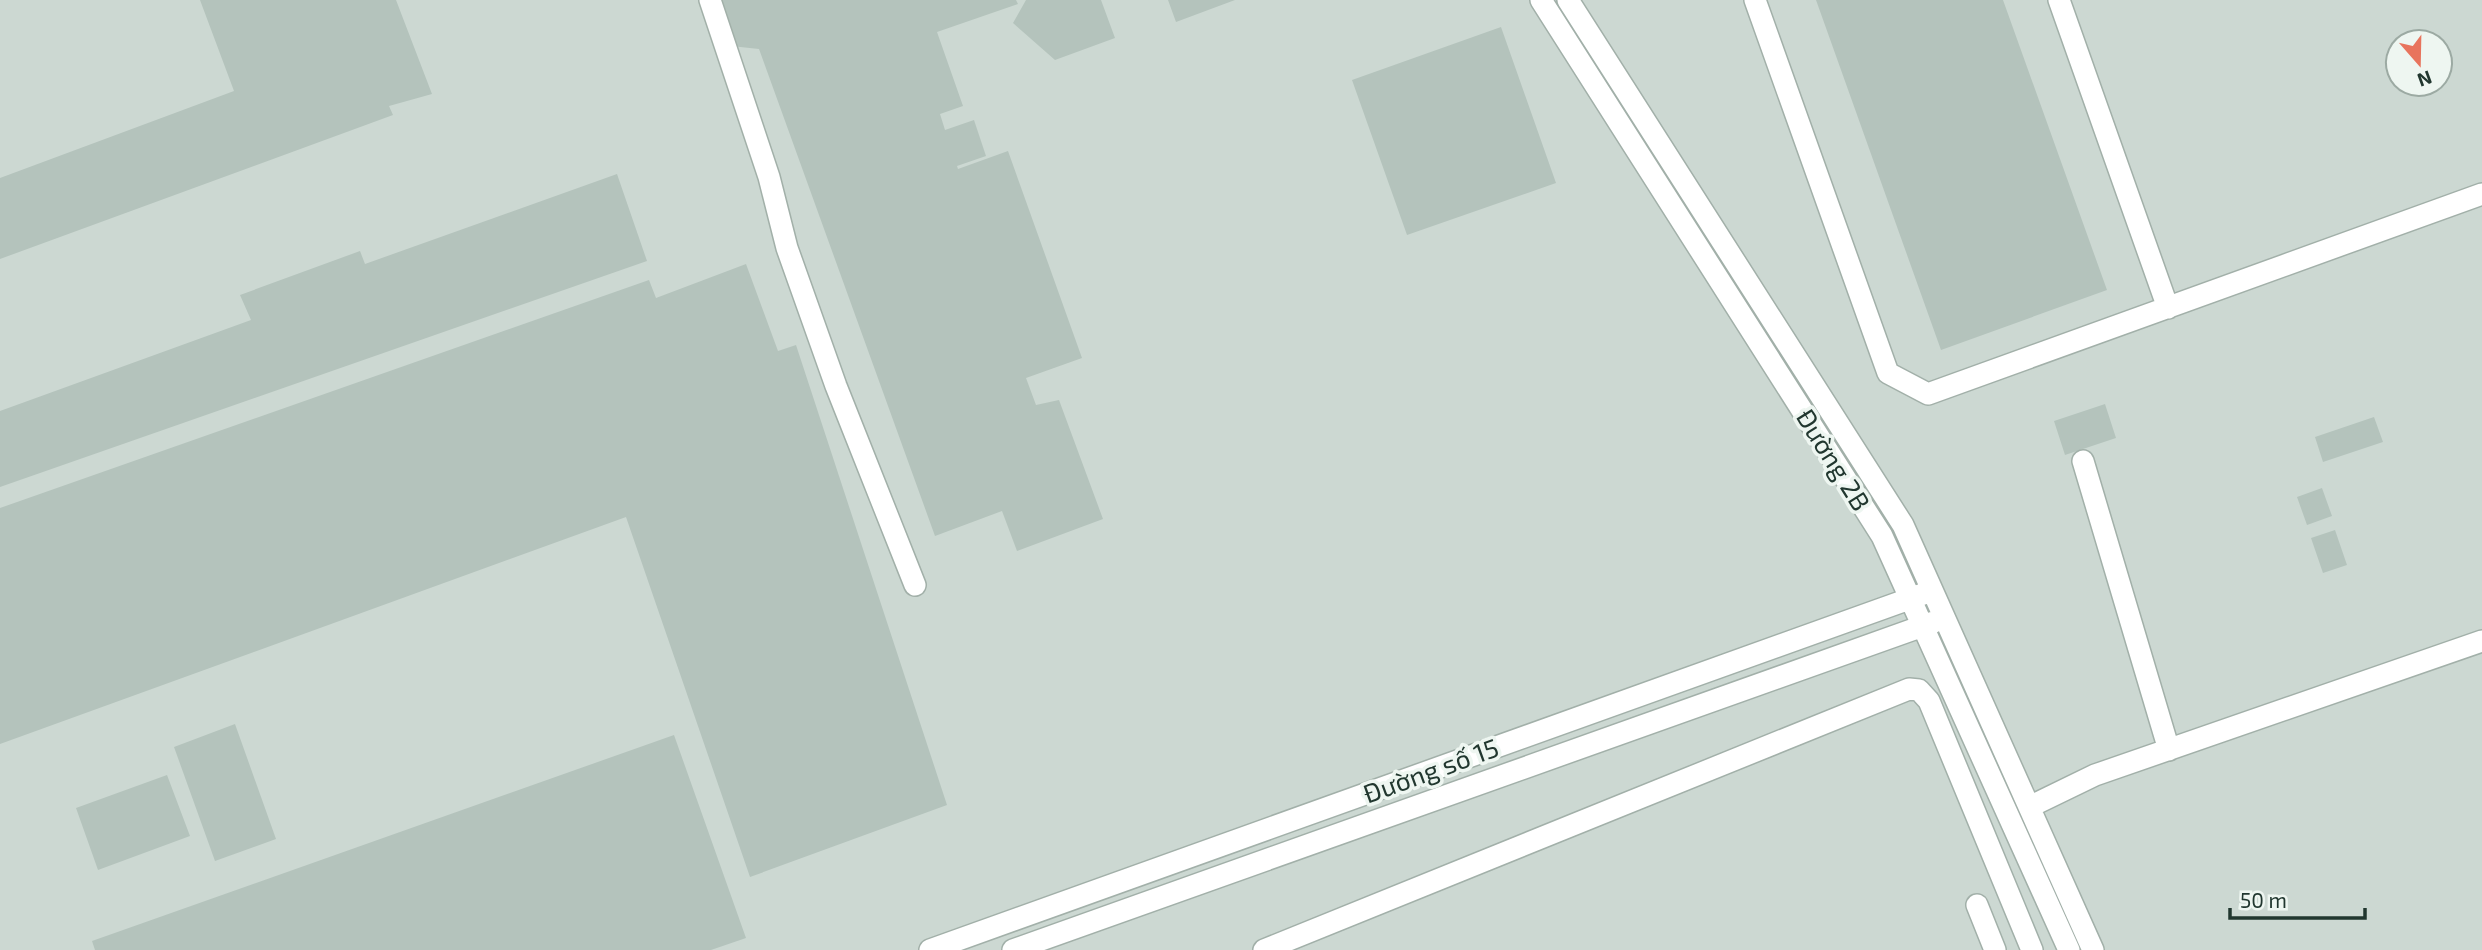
<svg xmlns="http://www.w3.org/2000/svg" width="2482" height="950" viewBox="0 0 2482 950" font-family="'Exo 2',sans-serif">
<style>
.built{fill:#ccd8d2;fill-rule:evenodd}
.building{fill:#b4c3bc}
.lines{fill:none;stroke-linecap:round;stroke-linejoin:round}
.minor-casing{stroke:#a2b0a9;stroke-width:24}
.minor{stroke:#fff;stroke-width:21}
.labels{text-anchor:middle;stroke-width:7;stroke-linejoin:round;paint-order:stroke}
.street-label{font-size:26px;fill:#21372f;stroke:#eef6f1}
</style>
<rect width="100%" height="100%" fill="#dee9e3"/>
<path class="built" d="M0,0H2482V950H0ZM2398,42H2440V84H2398Z"/>
<path class="building" d="M200,0H396L432,94L389,106L393,115L0,259V178L234,91Z
M715,0H1016L1018,4L937,32L963,106L940,114L945,130L974,120L986,156L957,166L958,169L1008,151L1082,358L1026,378L1036,405L1059,400L1103,519L1017,551L1002,511L935,536L759,49L731,46Z
M1026,0H1101L1115,38L1055,60L1013,23Z
M1168,0H1235L1176,22Z
M1816,0H2003L2107,290L1941,350Z
M1501,27L1556,183L1407,235L1352,80Z
M617,174L647,261L0,487V411L251,320L240,295L360,251L365,264Z
M746,264L778,351L796,345L947,805L750,877L626,517L0,744V508L649,280L656,298Z
M2105,404L2116,438L2065,455L2054,421Z
M2374,417L2383,442L2323,462L2315,437Z
M2322,488L2332,516L2307,525L2297,497Z
M2335,530L2347,565L2323,573L2311,538Z
M235,724L276,839L215,861L174,747Z
M674,735L746,938L711,950H95L92,941Z
M167,775L190,836L98,870L76,808Z"/>
<g class="lines">
<g class="minor-casing">
<path id="minor" d="M710,0L769,177L787,248L836,386L915,585
M1541,0L1882,536L2069,950
M1568,0L1903,525L2093,950
M1755,0L1888,373L1928,394L2482,194
M2059,0L2168,308
M2083,461L2169,750
M2029,807L2095,775L2482,641
M1977,905L1995,950
M930,950L1923,594
M1013,950L1934,622
M1264,950L1909,689L1919,690L1929,701L2032,950"/>
</g>
<use href="#minor" class="minor"/>
</g>
<g class="labels">
<g class="street-label">
<text transform="translate(1833 460) rotate(58)" y="9">Đường 2B</text>
<text transform="translate(1431 771) rotate(-20)" y="9">Đường số 15</text>
</g>
</g>
<g transform="translate(2419 63) rotate(160)"><circle r="33" fill="#eef6f1" stroke="#9caaa3" stroke-width="2"/>
<path d="M0-5L12 26L0 18L-12 26Z" fill="#e8745d"/>
<text y="-10" font-size="19" font-weight="bold" text-anchor="middle" fill="#21372f">N</text>
</g>
<path d="M2230 908v10h135v-10" fill="none" stroke="#21372f" stroke-width="3.5"/>
<text x="2240" y="908" font-size="21" fill="#21372f" stroke="#eef6f1" stroke-width="5" paint-order="stroke">50 m</text>
</svg>
